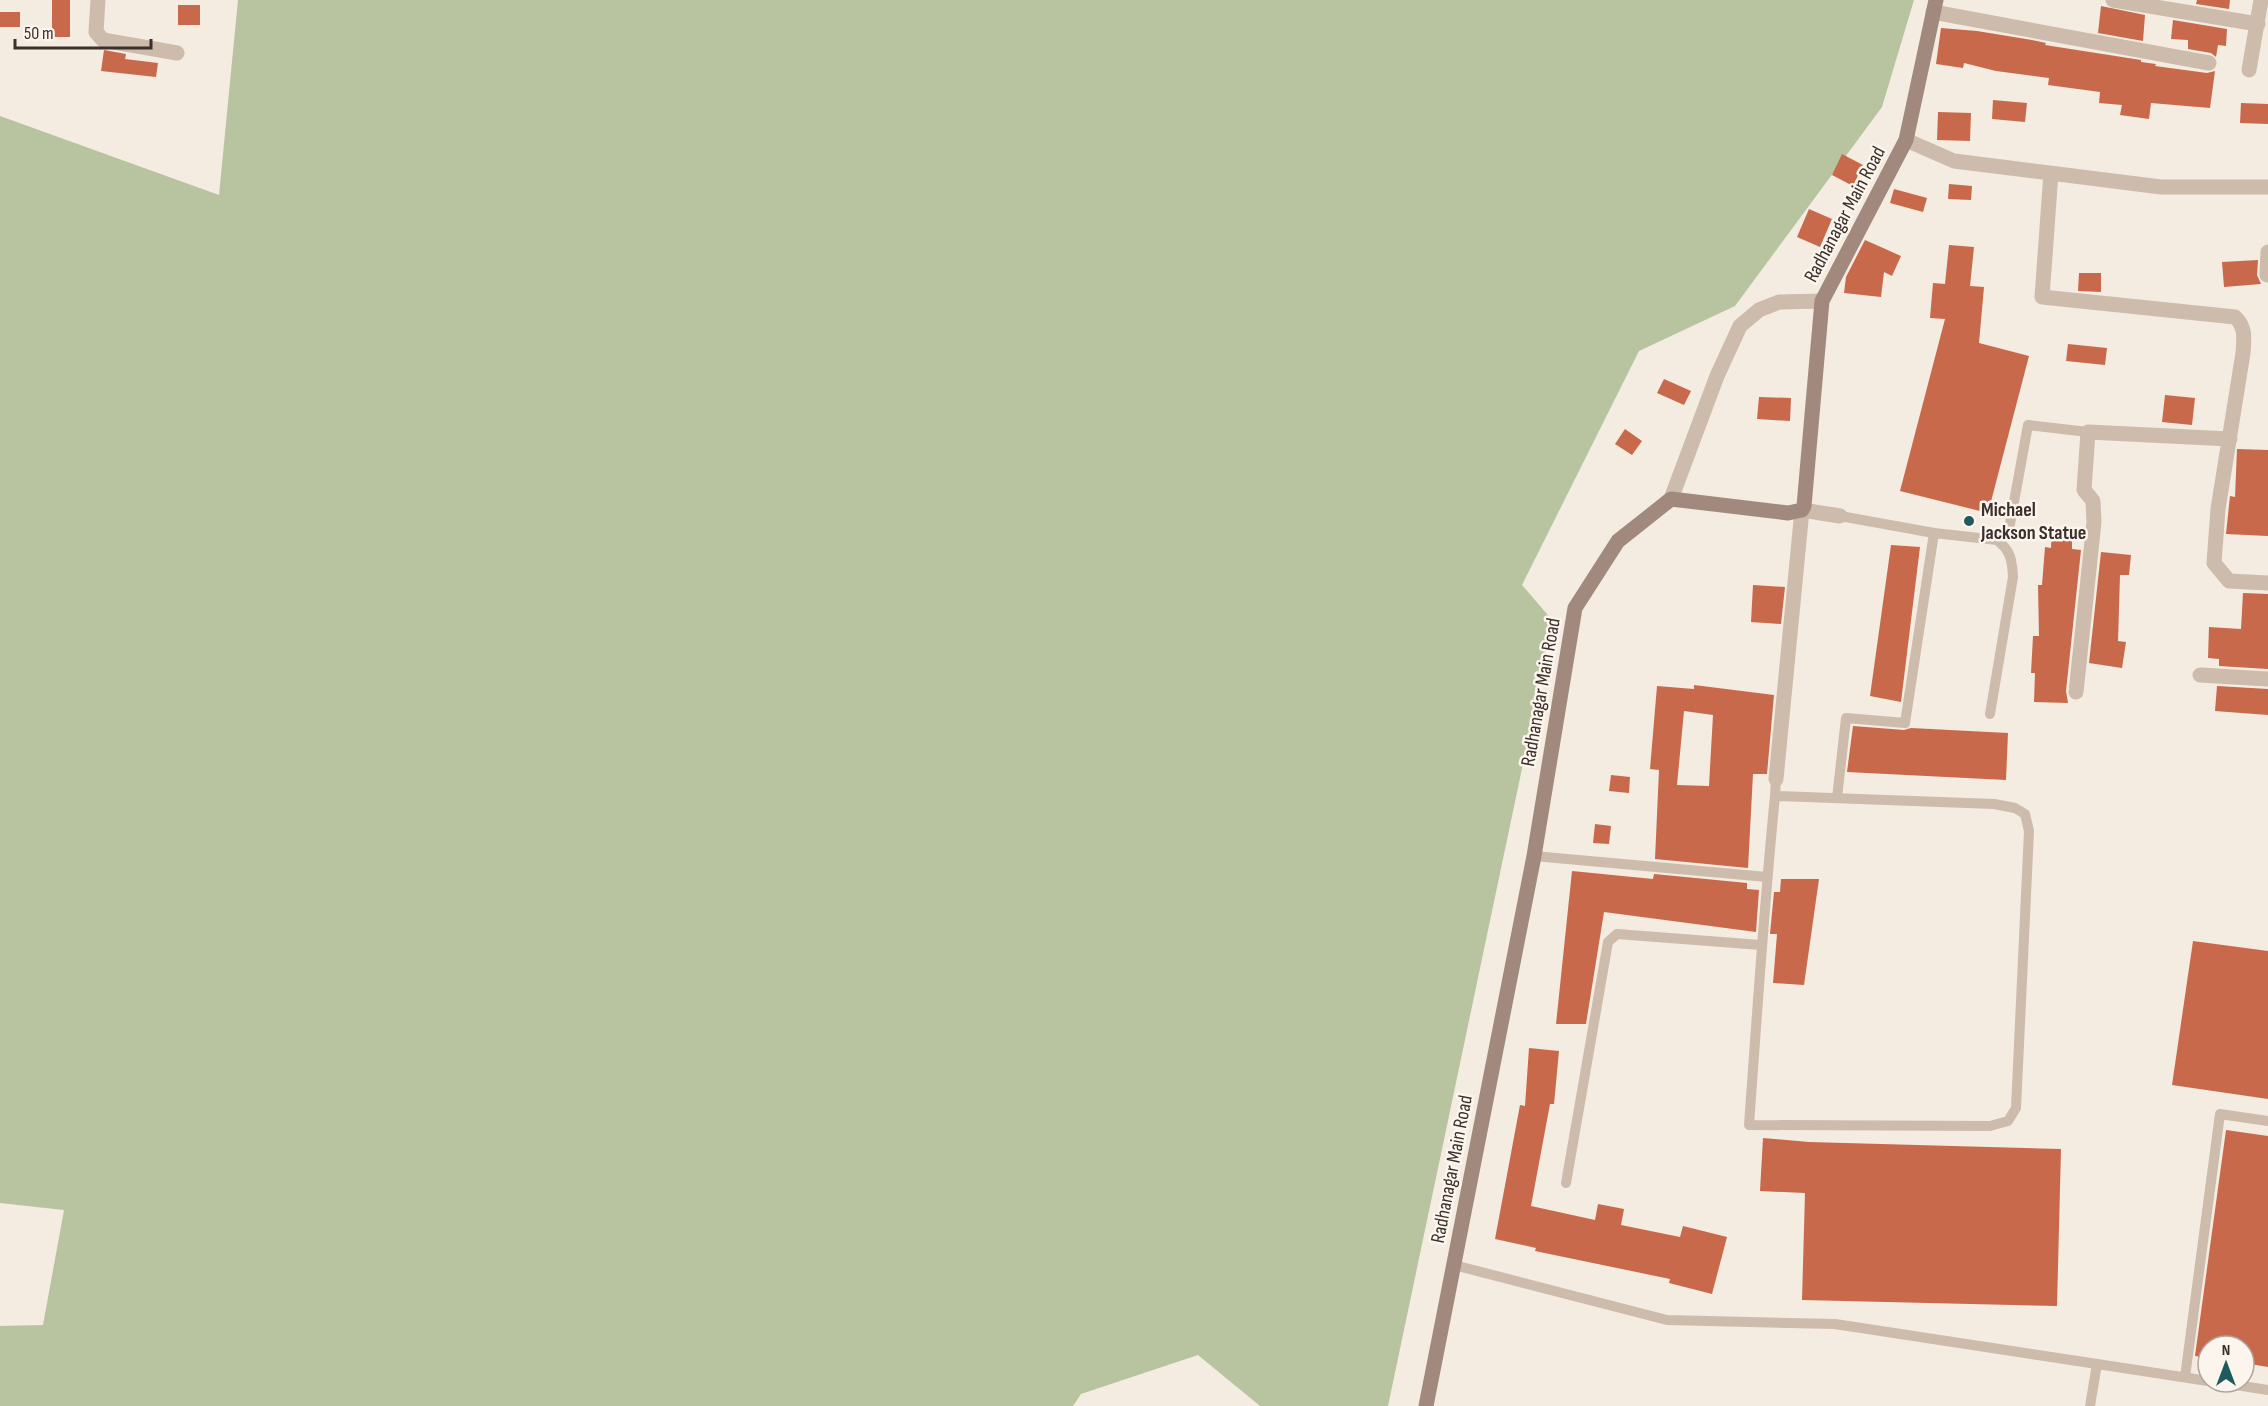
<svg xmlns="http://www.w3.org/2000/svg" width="2268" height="1406" viewBox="0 0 2268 1406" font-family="'Sofia Sans Condensed',sans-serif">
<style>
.green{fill:#b8c4a0}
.building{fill:#c8694b;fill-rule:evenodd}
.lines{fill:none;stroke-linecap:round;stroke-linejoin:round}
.lane{stroke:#cdbbac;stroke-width:10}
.street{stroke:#cdbbac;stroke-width:15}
.secondary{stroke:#a18a7d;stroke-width:15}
.poi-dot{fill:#1f5a5e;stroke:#fbf5ee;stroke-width:2}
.labels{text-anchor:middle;stroke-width:5;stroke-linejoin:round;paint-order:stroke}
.street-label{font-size:20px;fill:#3b302b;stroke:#fbf5ee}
.poi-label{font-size:20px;font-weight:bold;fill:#3b302b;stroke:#fbf5ee;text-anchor:start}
</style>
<rect width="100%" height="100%" fill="#f4ebe1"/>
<path class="green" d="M238,0H1914L1882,107L1735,306L1639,351L1522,585L1553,621L1388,1406H1260L1198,1355L1081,1394L1073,1406H0V1326L43,1325L64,1210L0,1203V116L219,195Z"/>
<path class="building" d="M52,0H70V37H52Z
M2197,0H2230L2229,9L2196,4Z
M178,5H200V25H178Z
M2101,6L2145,15L2143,41L2098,33Z
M0,12H20V27H0Z
M2173,20L2227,29L2226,46L2218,45L2216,57L2211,53L2188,49V40L2171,39Z
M1941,28L1977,31L2032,40L2046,43L2045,45L2141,60V62L2156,64L2155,66L2207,73L2215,71L2210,108L2151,103L2149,119L2120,115L2122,105L2099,103L2100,92L2048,85L2049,78L1996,71L1964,63L1963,68L1936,64Z
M104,50L126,54L125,59L158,63L156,77L101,71Z
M1993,100L2027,103L2025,122L1992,119Z
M2241,103L2268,104V124L2240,123Z
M1938,112L1971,113L1970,141L1937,140Z
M1842,154L1863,165L1853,186L1832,175Z
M1949,184L1972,186L1971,200L1948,199Z
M1894,189L1927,198L1923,212L1890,203Z
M1809,209L1832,219L1820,247L1797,237Z
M1865,240L1901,256L1892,276L1884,272L1881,297L1844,293L1846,277Z
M1949,245L1974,247L1970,286L1984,287L1979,343L2029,356L1988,513L1900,491L1945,319L1930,318L1933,283L1945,284Z
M2258,260L2257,275L2261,284L2224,287L2222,262Z
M2079,273H2101V292L2078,291Z
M2068,344L2107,348L2105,365L2066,361Z
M1664,379L1691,391L1684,405L1657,393Z
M2165,395L2195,398L2192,425L2162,422Z
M1759,397L1791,398L1790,421L1757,419Z
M1625,429L1642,441L1632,455L1615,444Z
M2237,449L2268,450V536L2226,534L2230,496L2235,497Z
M2052,529H2072V549L2081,550L2066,691L2068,703L2034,702L2035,673H2031L2033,636H2039L2038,585H2042L2045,547L2051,548Z
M1891,545L1920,547L1901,702L1870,696Z
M2101,552L2131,555L2129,575H2120L2118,641L2126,642L2122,668L2089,663Z
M1753,585L1785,587L1781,624L1751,622Z
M2243,593L2268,594V669L2219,666V659L2208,658L2209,627L2241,629Z
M1694,685L1774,695L1767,774H1753L1748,868L1655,859L1659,770L1650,769L1657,686L1694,689ZM1684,711L1713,715L1709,786L1677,785Z
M2217,686L2268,689V715L2215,711Z
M1853,726L1904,730L1911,728L2008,733L2006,780L1847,772Z
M1611,775L1630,777L1629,793L1609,791Z
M1595,824L1611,826L1609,844L1593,843Z
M1572,871L1653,879L1654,874L1747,883V889L1759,890L1756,932L1604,912L1586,1024H1556Z
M1781,879H1819L1804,985L1773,983L1777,934H1770L1774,892H1780Z
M2193,941L2268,951V1099L2172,1085Z
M1529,1048L1559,1051L1554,1104H1550L1531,1206L1595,1220L1598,1204L1624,1209L1621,1225L1680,1237L1683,1226L1727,1237L1712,1294L1669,1283L1670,1279L1535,1251L1536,1248L1495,1239L1520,1105L1525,1106Z
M2226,1130L2268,1136V1367L2244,1363V1346H2208V1358L2195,1356Z
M1763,1138L1809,1142L2061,1149L2057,1306L1802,1300L1805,1193L1760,1191Z"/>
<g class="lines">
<path class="lane" d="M1840,516L1934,533
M1990,714L2013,577C2012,560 2011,551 1997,540
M1775,796L1994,804L2015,808L2025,814L2029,831L2016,1108L2008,1121L1990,1126L1749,1125C1757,1015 1764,906 1775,796L1776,779
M1837,798L1846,718L1905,723L1934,533L1997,540L2008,535L2028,425L2088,432
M1534,856L1767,877
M1566,1183L1608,942L1617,934L1761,945
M1454,1265L1667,1320L1835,1324L2097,1364
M2185,1377L2220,1114L2268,1121
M2217,1382L2268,1390
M2090,1406L2097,1364L2208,1381"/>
<path class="street" d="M98,0L96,32L103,40L177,53
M2113,0L2258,24
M1933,12L2209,63
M2249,70L2261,0
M1906,140L1954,161L2161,187H2268
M2051,173L2042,297L2235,317C2246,327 2244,339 2243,353L2218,509L2214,563L2229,581L2268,583
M2267,275L2268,252
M1671,499L1717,376L1740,326L1759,310L1779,302L1822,301
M2200,675L2268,679
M2076,692L2094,522L2093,501L2084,490L2088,432L2230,439
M1776,779L1802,510L1840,516"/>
<path class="secondary" d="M1426,1406L1534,856L1575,608L1618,541L1671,499L1788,513L1802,510L1804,506L1822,301L1906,140L1936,0"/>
</g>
<circle class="poi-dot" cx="1969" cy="521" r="6"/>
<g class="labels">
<g class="street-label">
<text transform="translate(1844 214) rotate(-62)" y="7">Radhanagar Main Road</text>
<text transform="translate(1540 692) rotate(-80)" y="7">Radhanagar Main Road</text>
<text transform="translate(1451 1169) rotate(-79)" y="7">Radhanagar Main Road</text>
</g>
<g class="poi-label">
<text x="1981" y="516">Michael<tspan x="1981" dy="23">Jackson Statue</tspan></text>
</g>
</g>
<g transform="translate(2226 1364)"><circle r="28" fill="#fbf5ee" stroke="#aea6a0" stroke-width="1.5"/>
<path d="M0-4.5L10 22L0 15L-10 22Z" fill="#1f5a5e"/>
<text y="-9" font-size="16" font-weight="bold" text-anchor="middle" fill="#3b302b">N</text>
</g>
<path d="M15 39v9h136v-9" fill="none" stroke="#3b302b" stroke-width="3"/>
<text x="24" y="39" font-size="18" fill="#3b302b" stroke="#fbf5ee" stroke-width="4.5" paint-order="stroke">50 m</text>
</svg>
